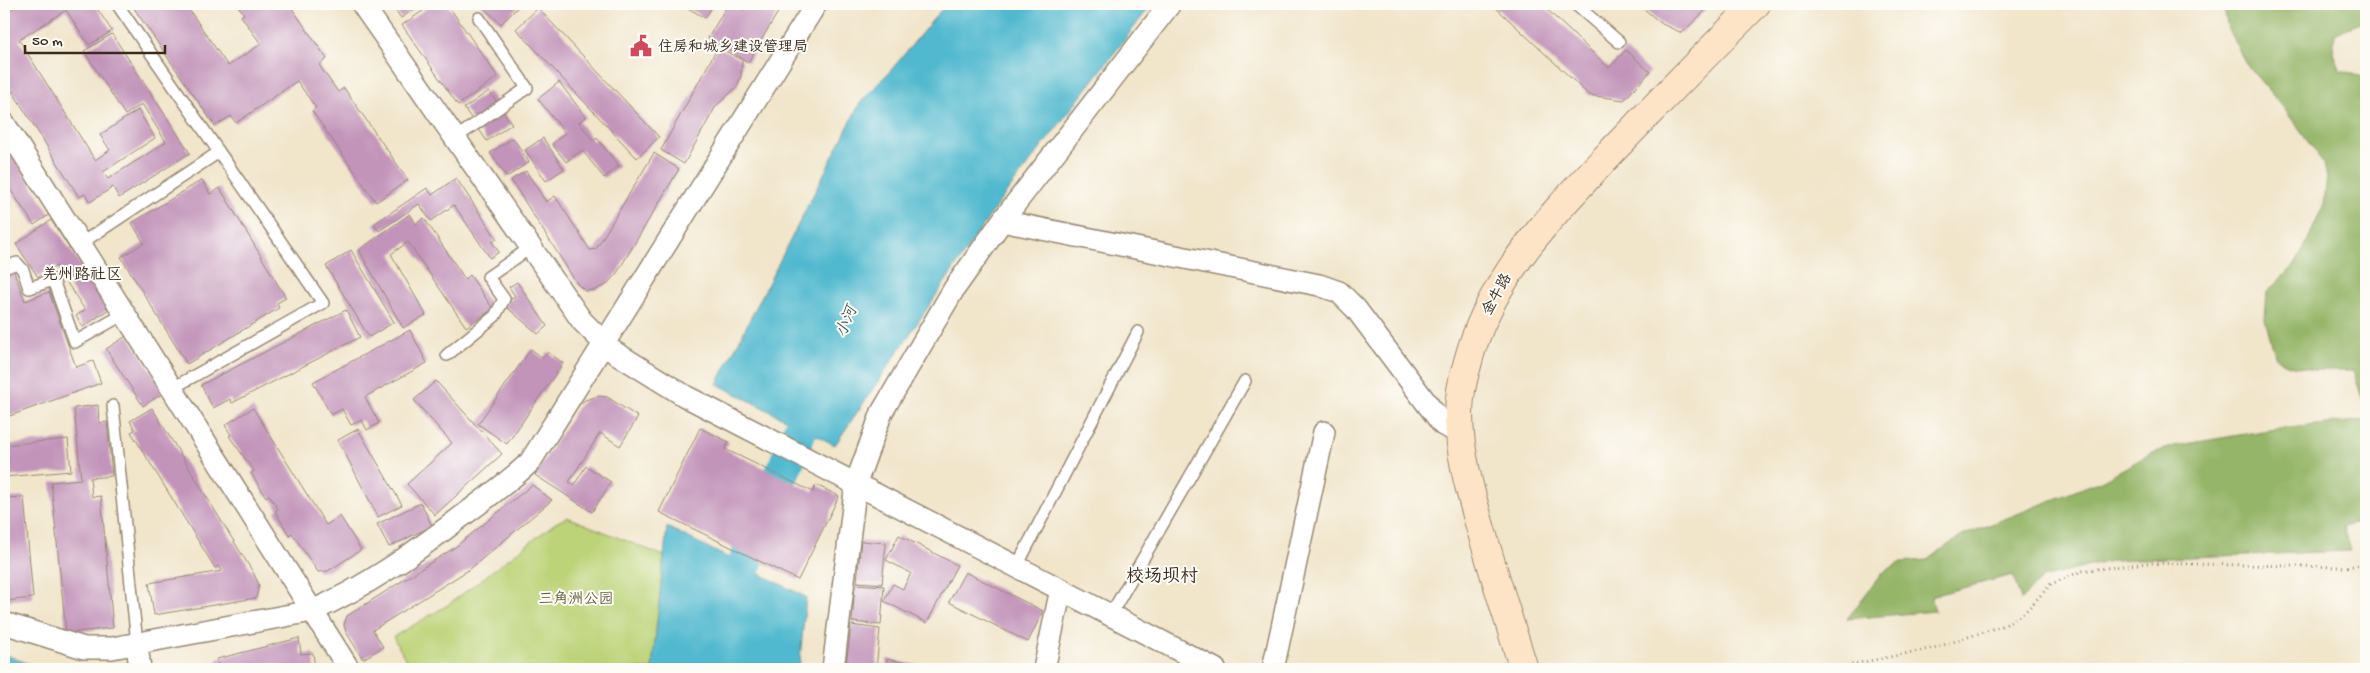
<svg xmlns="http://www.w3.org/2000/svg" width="2370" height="673" viewBox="0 0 2370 673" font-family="'Gochi Hand','LXGW WenKai TC',sans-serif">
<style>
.green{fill:#bcd377;stroke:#7c7e4a}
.forest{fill:#95b568;stroke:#687043}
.water{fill:#51b9cf;stroke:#467276}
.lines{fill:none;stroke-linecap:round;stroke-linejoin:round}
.river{stroke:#51b9cf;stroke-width:34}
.building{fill:#c294ba}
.service-casing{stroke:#968874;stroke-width:14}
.minor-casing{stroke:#968874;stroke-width:24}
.secondary-casing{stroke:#968874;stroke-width:30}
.path{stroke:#968874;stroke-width:3;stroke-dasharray:1 4;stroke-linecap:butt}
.service{stroke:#fff;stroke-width:11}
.minor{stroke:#fff;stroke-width:21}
.secondary{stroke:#fee4c6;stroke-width:28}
.labels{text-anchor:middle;stroke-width:4;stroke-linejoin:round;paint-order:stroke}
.poi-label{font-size:15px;fill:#3b2a1e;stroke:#fdfcf7;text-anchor:start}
.street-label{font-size:15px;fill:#3b2a1e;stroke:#fdfcf7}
.park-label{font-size:15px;fill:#625d39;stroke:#fdfcf7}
.neighbourhood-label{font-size:16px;fill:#3b2a1e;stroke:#fdfcf7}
.water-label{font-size:16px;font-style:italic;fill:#435c5c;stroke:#fdfcf7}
.quarter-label{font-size:18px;fill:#3b2a1e;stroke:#fdfcf7}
</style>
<rect width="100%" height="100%" fill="#fdfcf7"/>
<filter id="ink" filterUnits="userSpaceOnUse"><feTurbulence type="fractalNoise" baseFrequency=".02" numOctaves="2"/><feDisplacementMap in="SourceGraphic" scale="10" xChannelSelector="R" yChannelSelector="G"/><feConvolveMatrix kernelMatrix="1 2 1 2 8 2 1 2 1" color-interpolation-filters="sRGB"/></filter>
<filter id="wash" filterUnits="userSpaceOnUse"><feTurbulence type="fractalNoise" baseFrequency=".0096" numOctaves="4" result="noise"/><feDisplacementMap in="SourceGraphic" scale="20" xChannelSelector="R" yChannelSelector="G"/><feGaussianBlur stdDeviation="1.12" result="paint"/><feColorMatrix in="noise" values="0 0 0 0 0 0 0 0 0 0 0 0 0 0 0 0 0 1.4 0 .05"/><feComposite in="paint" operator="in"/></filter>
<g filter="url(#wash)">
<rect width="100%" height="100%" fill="#f1e5ca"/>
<path class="green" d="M567,517L664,556L652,669H411L393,637L448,605L554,524Z"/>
<path class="forest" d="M2223,4H2366V21L2335,33L2333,53L2340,70L2366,78V411L2353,370H2313L2288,365L2276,358L2272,345L2265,319L2267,292L2295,264L2302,253L2324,204L2327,177L2324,164L2283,107L2246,64L2228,29Z
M2366,420V521L2343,527L2350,551L2114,560L2042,578L2021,600L2013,575L1931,596L1935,611L1847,619L1882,573L1901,562L1927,560L1959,537L2103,480L2150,454L2174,446L2269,430Z"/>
<path class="water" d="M946,4H1152L997,205L835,445L717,384L860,103L892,69Z
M667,527L806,597L799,669H652Z
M4,654L41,669H4Z"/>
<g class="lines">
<path class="river" d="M724,669L727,607L819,384"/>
</g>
<g id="blocks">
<path class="building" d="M20,4H94L112,31L89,45L66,10L19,40L95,160L110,150L100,135L138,110L155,138L103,172L108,179L166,142L142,104L125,115L84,51L112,34L190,153L119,198L113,187L90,202L85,194L79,197L4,78V28L9,25L4,14Z
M131,4H185L228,66L261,44L241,16L244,14L237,4H289L327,59L319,65L338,92L344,88L408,180L376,202L312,111L316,108L297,81L236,123L231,116L215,126Z
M391,4H422L401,18Z
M433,4H447L498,77L458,105L402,25Z
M480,4H515L518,7L501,24Z
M560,4H573L566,10Z
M681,4H714L705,18Z
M728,4H733L744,10L748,4H783L748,62L708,38Z
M1492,4H1541L1609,68L1626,50L1650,72L1624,100L1589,95Z
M1638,4H1712L1682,33L1662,24Z
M538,8L659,137L637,158L516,29Z
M718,47L742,60L741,76L737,87L716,106L684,164L661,150Z
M559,82L586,117L579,122L593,141L597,138L619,166L604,178L582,150L566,162L552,144L565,133L538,99Z
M489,91L512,124L487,141L464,108Z
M513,138L529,162L507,177L490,153Z
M543,138L564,169L546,181L525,150Z
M4,142L50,214L34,225L10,189L6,192L4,188Z
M654,153L679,169L617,273L606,285L595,290L586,291L578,285L511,180L526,171L546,202L555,196L590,250L596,249Z
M456,178L497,239L492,242L499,252L490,258L454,205L431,221L419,204L379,231L374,224L427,188L432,195Z
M202,180L210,194L220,188L286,298L277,303L279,308L187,364L121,257L144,243L132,223Z
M410,214L416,224L424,218L465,279L470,275L493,309L466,327L408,242L391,254L426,315L403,328L359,250Z
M51,220L109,309L83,327L76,316L85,310L56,266L38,277L16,244Z
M351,250L394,322L369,337L326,266Z
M13,269L25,301L49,292L76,367L93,361L101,383L4,418V272Z
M517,282L547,326L538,334L504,305L515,296L509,287Z
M346,310L360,337L232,403L230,399L213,408L201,385Z
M410,330L427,363L365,397L379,423L367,430L362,420L351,425L342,409L331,415L313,382Z
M128,335L165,392L143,406L106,349Z
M531,349L543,358L548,352L563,363L507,444L478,424Z
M436,381L502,454L435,515L407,484L452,443L414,400Z
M599,396L607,397L638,417L620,446L600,433L569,482L574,485L586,466L611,482L592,512L535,475L579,405L585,400Z
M98,405L99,423L107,422L112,476L90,478L92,497L101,496L113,628L66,633L51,482L81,479L74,408Z
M152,408L254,574L259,585L256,598L154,615L149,583L222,571L219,566L215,568L131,432L135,430L130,421Z
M253,408L326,525L340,516L361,550L328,571L318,572L292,533L289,535L275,511L278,509L269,495L266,497L251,473L254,471L229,436L231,435L225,425Z
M700,428L729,442L725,449L813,492L816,485L839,496L798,580L659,512Z
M358,429L402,505L378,517L338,440Z
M68,439L71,471L4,477V445Z
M532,485L552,500L470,569L373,630L383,647L363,659L346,632L344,625L347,616L454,548Z
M24,497L33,598L4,601V498Z
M421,503L432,526L389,547L377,524Z
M899,535L957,565L927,623L884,601L893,584L903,589L911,573L886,560Z
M861,541L886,543L882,584L857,582Z
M965,572L1043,611L1028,642L949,602Z
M855,584L884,586L881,625L852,622Z
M851,625L880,629L876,669L846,666Z
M299,638L301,654L313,653L315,669H218L217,659Z
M887,659L933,668V669H886Z"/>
</g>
</g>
<g filter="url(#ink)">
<use href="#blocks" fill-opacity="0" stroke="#968874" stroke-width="1"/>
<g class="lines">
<g class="service-casing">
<path id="service" d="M117,4L323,303L171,389
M1575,4L1619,42
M454,139L527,88L479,18
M80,244L219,152
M4,268L17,263L23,270L29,288L53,280L75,342L124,314
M447,355L495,316L504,299L488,277L530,248
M113,406L137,644
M1017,566L1138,332
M1111,614L1245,381"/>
</g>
<g class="minor-casing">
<path id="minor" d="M362,4L582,321L611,350L685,396L1215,669
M4,123L349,669
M1002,221L1319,285L1339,292L1356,309L1443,425L1460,433
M4,623L84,648H112L312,611C366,587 414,553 461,517C485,499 509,482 530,462L816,4
M137,644L140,669
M833,669L856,483L882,412L954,289L1002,221L1170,4
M1044,669L1061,589
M1273,669L1324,432"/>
</g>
<g class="secondary-casing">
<path id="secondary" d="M1524,669C1509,622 1494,574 1480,526C1470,491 1459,452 1459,415C1459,398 1462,381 1467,365C1489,277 1553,214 1613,150C1660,101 1708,52 1756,4"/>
</g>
<path class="path" d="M1837,669L1859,663L1934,648L2005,625L2025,612L2051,584L2082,571L2147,563L2342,567L2366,565"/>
<use href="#service" class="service"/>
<use href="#minor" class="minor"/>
<use href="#secondary" class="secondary"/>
</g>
</g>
<defs>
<g id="civic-bare" transform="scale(1.725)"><path d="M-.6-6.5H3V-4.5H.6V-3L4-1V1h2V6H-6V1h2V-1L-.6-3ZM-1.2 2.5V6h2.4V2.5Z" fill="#d1495b" stroke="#fdfcf7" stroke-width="2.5" paint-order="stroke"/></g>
</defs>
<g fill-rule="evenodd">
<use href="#civic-bare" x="641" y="46"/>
</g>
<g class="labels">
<g class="poi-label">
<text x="658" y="51">住房和城乡建设管理局</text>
</g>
<g class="street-label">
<text transform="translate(1496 294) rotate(-61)" y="5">金牛路</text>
</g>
<g class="park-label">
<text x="576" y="603">三角洲公园</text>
</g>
<g class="neighbourhood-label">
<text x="82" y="279">羌州路社区</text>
</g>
<g class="water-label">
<text transform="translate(845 321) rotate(-68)" y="6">小河</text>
</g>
<g class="quarter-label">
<text x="1162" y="581">校场坝村</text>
</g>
</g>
<rect width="2370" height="673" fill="none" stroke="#fdfcf7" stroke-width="20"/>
<path d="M25 45v8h140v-8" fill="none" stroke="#3b2a1e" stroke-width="2.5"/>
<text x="32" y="45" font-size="15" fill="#3b2a1e" stroke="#fdfcf7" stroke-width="4" paint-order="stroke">50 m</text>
</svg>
